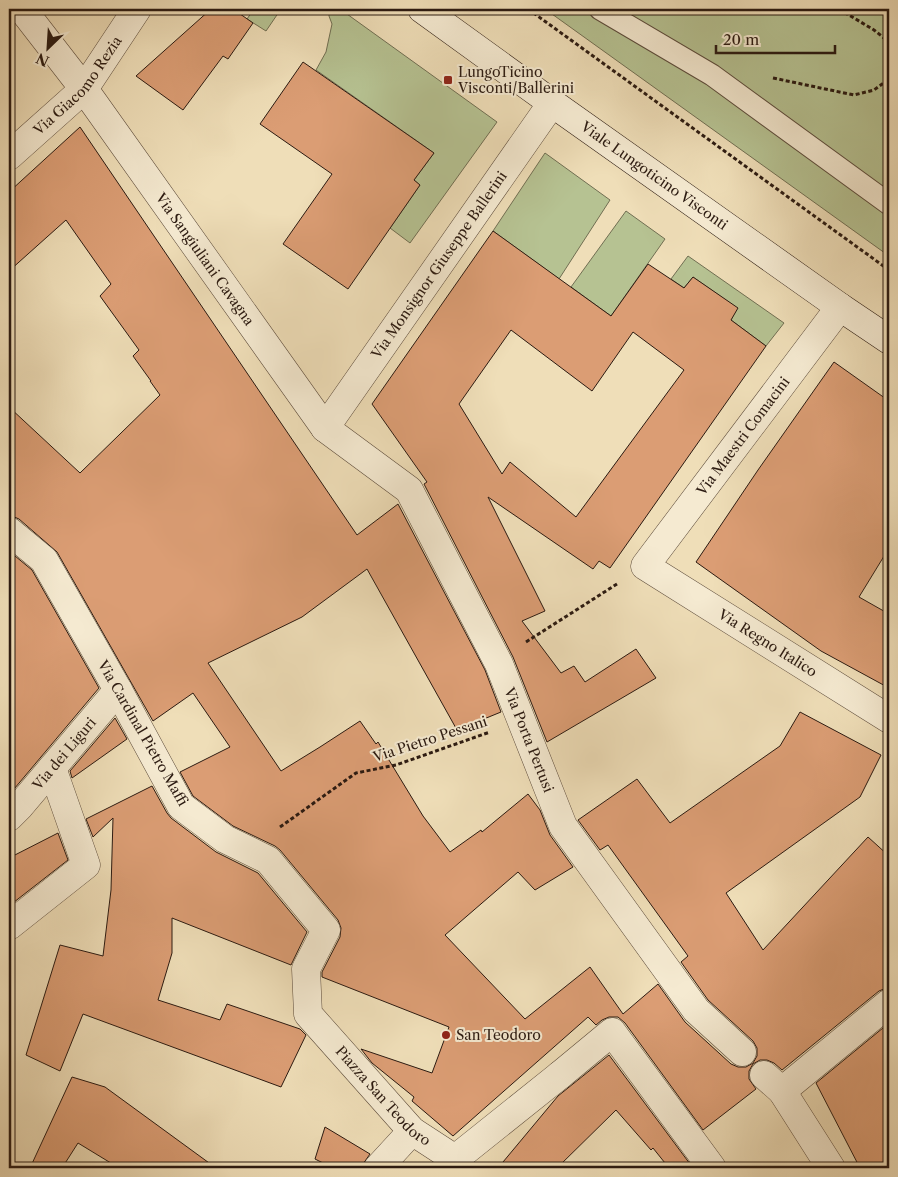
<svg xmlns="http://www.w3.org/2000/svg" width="898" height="1177" viewBox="0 0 898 1177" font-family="'Libre Caslon Text',serif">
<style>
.green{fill:#b6c292;stroke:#706e52}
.building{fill:#db9d74;stroke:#2b1a11;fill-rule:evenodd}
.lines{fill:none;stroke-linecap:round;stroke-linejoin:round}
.service-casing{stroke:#5c4b3b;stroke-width:23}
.pedestrian-casing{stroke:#5c4b3b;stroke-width:29}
.minor-casing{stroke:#5c4b3b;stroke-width:29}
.secondary-casing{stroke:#2b1a11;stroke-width:29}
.path{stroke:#2b1a11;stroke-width:3;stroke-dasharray:4 2.5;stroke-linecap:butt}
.service{stroke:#f5ead1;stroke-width:21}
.pedestrian{stroke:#f5ead1;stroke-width:28}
.minor{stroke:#f5ead1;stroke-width:28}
.secondary{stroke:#f5ead1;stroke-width:28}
.poi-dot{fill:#8f2418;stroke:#f5ead1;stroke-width:2}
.labels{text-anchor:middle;stroke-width:4;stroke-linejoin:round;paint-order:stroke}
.poi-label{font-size:14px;fill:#2b1a11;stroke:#f5ead1;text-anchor:start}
.street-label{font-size:14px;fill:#2b1a11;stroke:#f5ead1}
</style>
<rect width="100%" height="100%" fill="#efdeb8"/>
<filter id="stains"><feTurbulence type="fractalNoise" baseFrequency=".004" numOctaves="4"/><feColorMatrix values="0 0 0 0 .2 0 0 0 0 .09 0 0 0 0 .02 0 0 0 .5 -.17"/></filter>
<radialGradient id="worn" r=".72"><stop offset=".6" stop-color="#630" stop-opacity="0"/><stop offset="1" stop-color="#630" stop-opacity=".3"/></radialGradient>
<path class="green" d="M254,9H281L266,31L247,19Z
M330,9H340L497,122L410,243L390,228L420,185L414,180L434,153L316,70L326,52L332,24L329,16V10Z
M545,9H889V256Z
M545,153L610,200L559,279L493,231Z
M626,211L665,239L611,316L571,287Z
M688,256L784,323L766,346L731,320L737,308L693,277L684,288L671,279Z"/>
<path class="building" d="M211,9H233L253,23L228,59L223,56L183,110L136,76Z
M303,62L434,153L414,180L420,185L348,289L283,244L332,174L260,124Z
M80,127L357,535L398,504L485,670L501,712L457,730L367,569L302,617L208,663L281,771L320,747L360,721L376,744L378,742L423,816L450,852L481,830L482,832L528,794L540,810L550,835L573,867L535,890L518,872L445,935L525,1019L590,967L623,1014L658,984L685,1022L731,1064L738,1067H746L753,1063L757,1056V1048L753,1041L708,1000L681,962L688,956L608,845L600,850L578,820L637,779L670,823L780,746L800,712L881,755L860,797L726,893L763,950L868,837L889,856V988H886L879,991L782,1070L774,1063L767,1060H760L753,1064L749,1071V1079L756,1089L703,1130L625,1023L618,1017H609L602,1020L596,1025L588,1017L453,1136L412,1101L414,1097L372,1063L361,1049L432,1073L449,1027L322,977V972L340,937L341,928L338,920L280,850L275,846L233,826L193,796L180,772L230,747L193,693L153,721L57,552L19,519L12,516H9V407L80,473L160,395L150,381H151L133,356L139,350L100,296L111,284L66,220L9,271V192Z
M493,231L611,316L648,264L684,288L693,277L738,308L731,320L766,346L610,568L599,561L593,569L488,497L545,611L522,621L561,673L574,666L585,682L636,649L656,678L547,742L513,657L424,484L427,482L372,404ZM511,330L592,391L633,332L684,370L576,517L510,462L502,474L459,404Z
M834,362L889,401V548L859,597L889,614V688L821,651L696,562L758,470Z
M9,551L32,570L99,688L9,795Z
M115,718L127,739L72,778L70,771Z
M152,786L167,813L171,818L216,852L258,873L307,932L291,965L172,918V953L158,1000L220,1020L227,1004L300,1029L306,1035L281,1087L83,1014L60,1071L26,1055L60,945L103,956L111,890L113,818L93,837L86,819Z
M58,833L68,860L9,906V858Z
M889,1023V1168H860L816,1083Z
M609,1055L693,1168H669L653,1148L651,1150L616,1110L557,1168H498L558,1096Z
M72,1077L105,1087L216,1168H119L78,1143L62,1168H30Z
M325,1127L370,1154L363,1164V1168H333L315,1159Z"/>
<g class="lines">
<g class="service-casing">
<path id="service" d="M600,9L712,75L889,204"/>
</g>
<g class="pedestrian-casing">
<path id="pedestrian" d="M560,1075L612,1032L712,1168"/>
</g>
<g class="minor-casing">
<g id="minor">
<path id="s1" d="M22,9L84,89L325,428L409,490L499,664L563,826L696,1010L742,1052"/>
<path id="s2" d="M9,156L84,89L137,9"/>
<path id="s3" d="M840,307L645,566L889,719"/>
<path id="s4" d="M325,428L552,103"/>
<path id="s5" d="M9,531L44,560L118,690L181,806L225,839L268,860L326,930L306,969L308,1014L412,1131L455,1159L560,1075"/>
<path id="s6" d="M9,817L20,806L118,690"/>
<path d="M9,926L86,865L52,768"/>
<path d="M764,1075L782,1091L831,1168"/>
<path d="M782,1091L889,1003"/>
<path d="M378,1168L412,1131"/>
</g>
</g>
<g class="secondary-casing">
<g id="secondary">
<path id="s7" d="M422,9L552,103L840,307L889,340"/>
</g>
</g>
<path class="path" d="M528,9L889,270
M839,9L874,30L889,42
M773,78L854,95L874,90L889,79
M526,642L617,584
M280,827L356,773L396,765L490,732"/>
<use href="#service" class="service"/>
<use href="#pedestrian" class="pedestrian"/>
<use href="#minor" class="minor"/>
<use href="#secondary" class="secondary"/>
</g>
<g class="poi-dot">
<rect x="443" y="75" width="10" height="10" rx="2.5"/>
<circle cx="446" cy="1035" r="5"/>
</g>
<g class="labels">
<g class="poi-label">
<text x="458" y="77">LungoTicino<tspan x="458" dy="16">Visconti/Ballerini</tspan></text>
<text x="456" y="1040">San Teodoro</text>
</g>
<g class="street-label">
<text dy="5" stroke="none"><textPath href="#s2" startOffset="99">Via Giacomo Rezia</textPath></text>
<text dy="5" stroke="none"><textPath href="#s7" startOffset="286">Viale Lungoticino Visconti</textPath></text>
<text dy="5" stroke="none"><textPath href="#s1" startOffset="310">Via Sangiuliani Cavagna</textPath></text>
<text dy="5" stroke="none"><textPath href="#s4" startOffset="199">Via Monsignor Giuseppe Ballerini</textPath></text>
<text transform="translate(743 436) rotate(-53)" y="5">Via Maestri Comacini</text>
<text dy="5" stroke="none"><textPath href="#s3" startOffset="469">Via Regno Italico</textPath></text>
<text transform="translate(143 733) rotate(60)" y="5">Via Cardinal Pietro Maffi</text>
<text transform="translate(430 739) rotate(-18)" y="5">Via Pietro Pessani</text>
<text dy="5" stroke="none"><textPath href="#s1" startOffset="899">Via Porta Pertusi</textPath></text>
<text dy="5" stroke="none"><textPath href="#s6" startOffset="84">Via dei Liguri</textPath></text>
<text dy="5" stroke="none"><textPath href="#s5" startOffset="721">Piazza San Teodoro</textPath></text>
</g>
</g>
<rect width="898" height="1177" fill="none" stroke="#efdeb8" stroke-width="30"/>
<rect x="10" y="10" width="878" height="1157" fill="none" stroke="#2b1a11" stroke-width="2.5"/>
<rect x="15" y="15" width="868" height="1147" fill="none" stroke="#2b1a11"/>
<g transform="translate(48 48) rotate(205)" stroke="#f5ead1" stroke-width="4" paint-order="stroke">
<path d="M0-4L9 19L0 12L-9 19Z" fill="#2b1a11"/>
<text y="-8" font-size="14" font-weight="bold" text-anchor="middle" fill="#2b1a11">N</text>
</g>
<path d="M716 45v8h119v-8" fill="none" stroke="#2b1a11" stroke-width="2.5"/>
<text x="723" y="45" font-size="15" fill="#2b1a11" stroke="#f5ead1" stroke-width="4" paint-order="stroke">20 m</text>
<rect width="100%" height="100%" filter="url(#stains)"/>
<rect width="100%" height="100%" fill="url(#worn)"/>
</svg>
